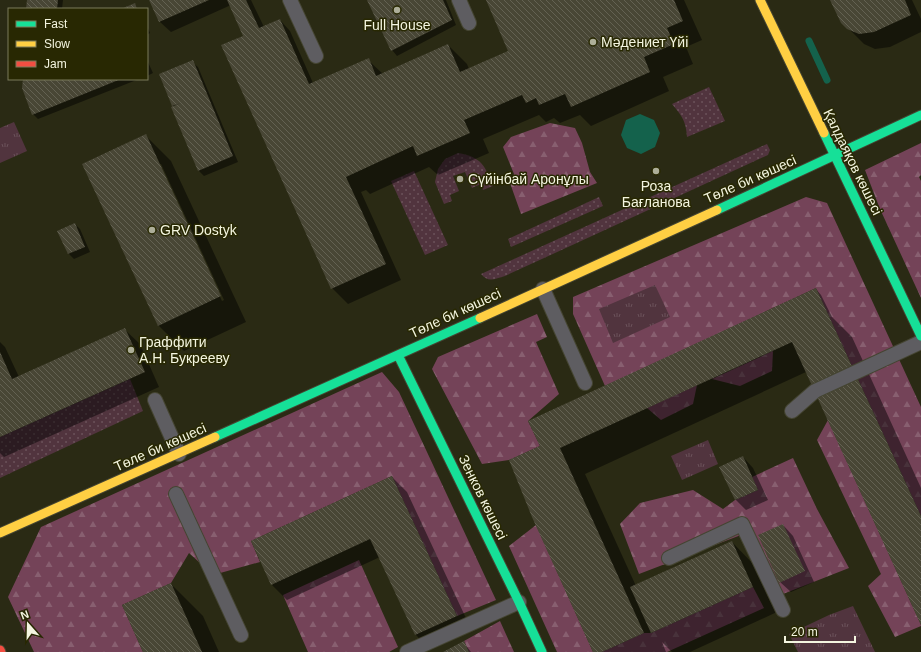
<svg xmlns="http://www.w3.org/2000/svg" width="921" height="652" viewBox="0 0 921 652" font-family="Helvetica,sans-serif">
<style>
.grass{fill:url(#grass-dots)}
.forest{fill:url(#forest-firs)}
.park{fill:url(#park-tufts)}
.water{fill:#14624c}
.shadow{fill:#0007;fill-rule:evenodd}
.lines{fill:none;stroke-linecap:round;stroke-linejoin:round}
.stream{stroke:#14624c;stroke-width:7}
.building{fill:url(#building-back-hatch)}
.lane-casing{stroke:#454532;stroke-width:16}
.fast-casing{stroke:#454532;stroke-width:11}
.slow-casing{stroke:#454532;stroke-width:11}
.jam-casing{stroke:#454532;stroke-width:11}
.lane{stroke:#5e5d61;stroke-width:14}
.fast{stroke:#16e098;stroke-width:9}
.slow{stroke:#ffcf43;stroke-width:9}
.jam{stroke:#f24e42;stroke-width:9}
.poi-dot{fill:#adae99;stroke:#282802;stroke-width:1.5}
.labels{text-anchor:middle;stroke-width:3;stroke-linejoin:round;paint-order:stroke}
.poi-label{font-size:14px;fill:#f4f5e0;stroke:#282802;text-anchor:start}
.street-label{font-size:14px;fill:#f4f5e0;stroke:#282802}
</style>
<defs>
<pattern id="grass-dots" width="8" height="8" patternUnits="userSpaceOnUse"><rect width="8" height="8" fill="#51343e"/><path d="M2 2h.1M6 6h.1" fill="none" stroke="#6b525a" stroke-width="1.8" stroke-linecap="round"/></pattern>
<pattern id="forest-firs" width="22" height="20" patternUnits="userSpaceOnUse"><rect width="22" height="20" fill="#744358"/><path d="M5 1l3.5 6h-7zM16 11l3.5 6h-7z" fill="#885f70"/></pattern>
<pattern id="park-tufts" width="24" height="20" patternUnits="userSpaceOnUse"><rect width="24" height="20" fill="#51343e"/><path d="M3 7l-1-3M5 7V3M7 7l1-3M15 17l-1-3M17 17v-4M19 17l1-3" fill="none" stroke="#6b525a"/></pattern>
<pattern id="building-back-hatch" width="6" height="6" patternUnits="userSpaceOnUse"><rect width="6" height="6" fill="#484635"/><path d="M-1 5l2 2M0 0l6 6M5-1l2 2" fill="none" stroke="#636152"/></pattern>
</defs>
<rect width="100%" height="100%" fill="#2a2a14"/>
<path class="grass" d="M709,87L725,121L687,137C686,121 682,116 672,104Z
M767,144L770,150L768,155L505,276C495,279 488,283 481,274Z
M458,153C482,157 485,166 493,186L483,190L481,184L472,188L465,172L453,176L459,191L450,195L452,201L444,204L435,182L438,169L445,159Z
M414,171L448,245L425,255L391,181Z
M599,197L603,206L511,247L508,239Z
M130,379L143,411L0,478V437Z"/>
<path class="forest" d="M550,123L575,128L582,143L590,172L597,183L521,214L510,183L514,174L503,147L511,137Z
M921,143V175L919,177L921,181V298L880,209L865,170Z
M806,197L827,203L921,407V516L816,288L605,386L573,314V297Z
M537,314L547,337L536,342L559,394L528,421L540,446L509,460L482,464L432,369L438,357Z
M773,351L772,371L740,386L712,379Z
M382,372L399,392L496,600L457,616L392,476L251,541L260,562L213,575L189,553L171,583L122,605L143,652H34L8,597L41,527Z
M697,385L693,404L661,420L647,408Z
M828,420L921,625V626L895,637L868,586L881,574L817,440Z
M793,458L817,509L849,568L783,594L768,590L741,535L639,574L620,524L640,503L693,490L723,509L735,500L758,490L752,477Z
M536,525L593,652H557L509,546Z
M359,560L398,647L389,652H308L283,595Z
M753,587L764,608L667,652H602L644,633H651Z
M500,621L514,652H469L464,641Z"/>
<path class="park" d="M14,122L27,151L0,163V128Z
M655,285L670,317L613,343L599,309Z
M708,440L718,464L682,480L671,456Z
M853,606L875,652H798L789,634L829,615Z"/>
<path class="water" d="M640,114L654,120L660,133L655,147L641,154L627,148L621,135L626,120Z"/>
<path class="shadow" d="M28,0H63L62,9H27Z
M151,0H251L264,27L280,20L290,31L313,83L368,60L383,74L448,45L467,64L469,69L510,51L487,0H684L702,40L686,47L693,64L663,77L669,91L591,126L580,115L560,123L554,118L546,122L539,115L483,139L489,153L438,175L429,167L370,194L366,190L361,192L401,280L348,304L332,288L245,36L231,5L171,32L160,22Z
M368,0H446L456,25L397,56L392,50Z
M832,0H912L921,19V32L890,47L875,49L864,44L842,22Z
M147,26L150,33L147,35Z
M147,60L153,73L147,76Z
M192,62L198,67L238,162L204,176L199,171L172,108L173,107L160,75Z
M23,79H139L38,119L33,114Z
M145,135L171,161L246,322L184,351L158,325ZM159,164H161L224,300L222,301Z
M75,224L80,229L90,252L74,259L69,254L59,231Z
M816,289L821,295L832,317L852,337L921,488V623L806,372L585,474L636,586L732,542L757,568L777,612L690,652H672L662,642L666,652H594L541,447Z
M124,329L140,344L159,387L4,457L0,453V342L5,347L19,377Z
M743,457L753,468L768,500L746,510L736,500L720,468Z
M392,477L407,492L472,631L431,650L416,635L380,557L287,600L272,585Z
M783,525L793,536L814,582L791,592L780,582Z
M171,584L203,616L219,652H144Z
M464,643L471,652H445Z"/>
<g class="lines">
<path class="stream" d="M809,41L827,80"/>
</g>
<path class="building" d="M27,0H58L57,9H26Z
M149,0H209L159,22Z
M227,0H246L259,28L280,19L309,84L369,58L376,76L448,44L460,72L508,51L486,0H674L683,21L667,28L674,44L644,57L650,72L571,107L565,94L539,105L536,98L526,103L522,95L464,120L470,133L417,156L413,146L346,177L386,264L331,289L221,45L243,36Z
M367,0H443L452,20L391,51Z
M830,0H905L911,15L874,32L859,34L847,29L841,23Z
M135,3L137,9H121Z
M193,60L233,156L198,171L171,107L181,103L172,106L159,74Z
M23,79H121L32,115L22,88Z
M146,134L221,296L158,326L82,164Z
M75,223L85,247L68,254L57,231Z
M816,288L921,516V625L792,342L560,448L644,633L602,652H593L532,517L509,460L540,446L528,421Z
M125,328L145,372L0,437V352L12,379Z
M743,456L758,490L735,500L719,467Z
M392,476L457,616L415,635L370,539L271,585L251,541Z
M783,524L805,571L779,583L758,535Z
M732,541L753,587L651,633L630,587Z
M171,583L202,652H143L122,605Z
M464,641L469,652H443Z"/>
<g class="lines">
<g class="lane-casing">
<path id="lane" d="M290,0L316,56
M459,0L469,23
M543,289L585,383
M155,400L179,454
M792,411L815,391L921,342
M176,494L241,635
M669,558L742,524L783,610
M407,652L519,602"/>
</g>
<g class="fast-casing">
<path id="fast" d="M824,133L921,336
M717,210L921,115
M398,355L519,602L542,652
M215,437L480,318"/>
</g>
<g class="slow-casing">
<path id="slow" d="M760,0L824,133
M480,318L717,210
M0,533L215,437"/>
</g>
<g class="jam-casing">
<path id="jam" d="M0,650L1,652"/>
</g>
<use href="#lane" class="lane"/>
<use href="#fast" class="fast"/>
<use href="#slow" class="slow"/>
<use href="#jam" class="jam"/>
</g>
<g class="poi-dot">
<circle cx="397" cy="10" r="4"/>
<circle cx="593" cy="42" r="4"/>
<circle cx="656" cy="171" r="4"/>
<circle cx="460" cy="179" r="4"/>
<circle cx="152" cy="230" r="4"/>
<circle cx="131" cy="350" r="4"/>
</g>
<g class="labels">
<g class="poi-label">
<text x="397" y="30" text-anchor="middle">Full House</text>
<text x="601" y="47">Мәдениет Үйі</text>
<text x="468" y="184">Сүйінбай Аронұлы</text>
<text x="656" y="191" text-anchor="middle">Роза<tspan x="656" dy="16">Бағланова</tspan></text>
<text x="160" y="235">GRV Dostyk</text>
<text x="139" y="347">Граффити<tspan x="139" dy="16">А.Н. Букрееву</tspan></text>
</g>
<g class="street-label">
<text transform="translate(853 162) rotate(64)" y="5">Қалдаяқов көшесі</text>
<text transform="translate(750 179) rotate(-24)" y="5">Төле би көшесі</text>
<text transform="translate(455 313) rotate(-25)" y="5">Төле би көшесі</text>
<text transform="translate(160 447) rotate(-24)" y="5">Төле би көшесі</text>
<text transform="translate(483 497) rotate(64)" y="5">Зенков көшесі</text>
</g>
</g>
<rect x="8" y="8" width="140" height="72" fill="#282802" stroke="#7a7a5b"/>
<rect x="16" y="21" width="20" height="6" fill="#16e098" stroke="#7a7a5b"/>
<text x="44" y="28" font-size="12" fill="#f4f5e0">Fast</text>
<rect x="16" y="41" width="20" height="6" fill="#ffcf43" stroke="#7a7a5b"/>
<text x="44" y="48" font-size="12" fill="#f4f5e0">Slow</text>
<rect x="16" y="61" width="20" height="6" fill="#f24e42" stroke="#7a7a5b"/>
<text x="44" y="68" font-size="12" fill="#f4f5e0">Jam</text>
<g transform="translate(28 624) rotate(340)" stroke="#282802" stroke-width="3" paint-order="stroke">
<path d="M0-3L7 15L0 10L-7 15Z" fill="#f4f5e0"/>
<text y="-6" font-size="11" font-weight="bold" text-anchor="middle" fill="#f4f5e0">N</text>
</g>
<path d="M785 636v6h70v-6" fill="none" stroke="#f4f5e0" stroke-width="2"/>
<text x="791" y="636" font-size="12" fill="#f4f5e0" stroke="#282802" stroke-width="3" paint-order="stroke">20 m</text>
</svg>
